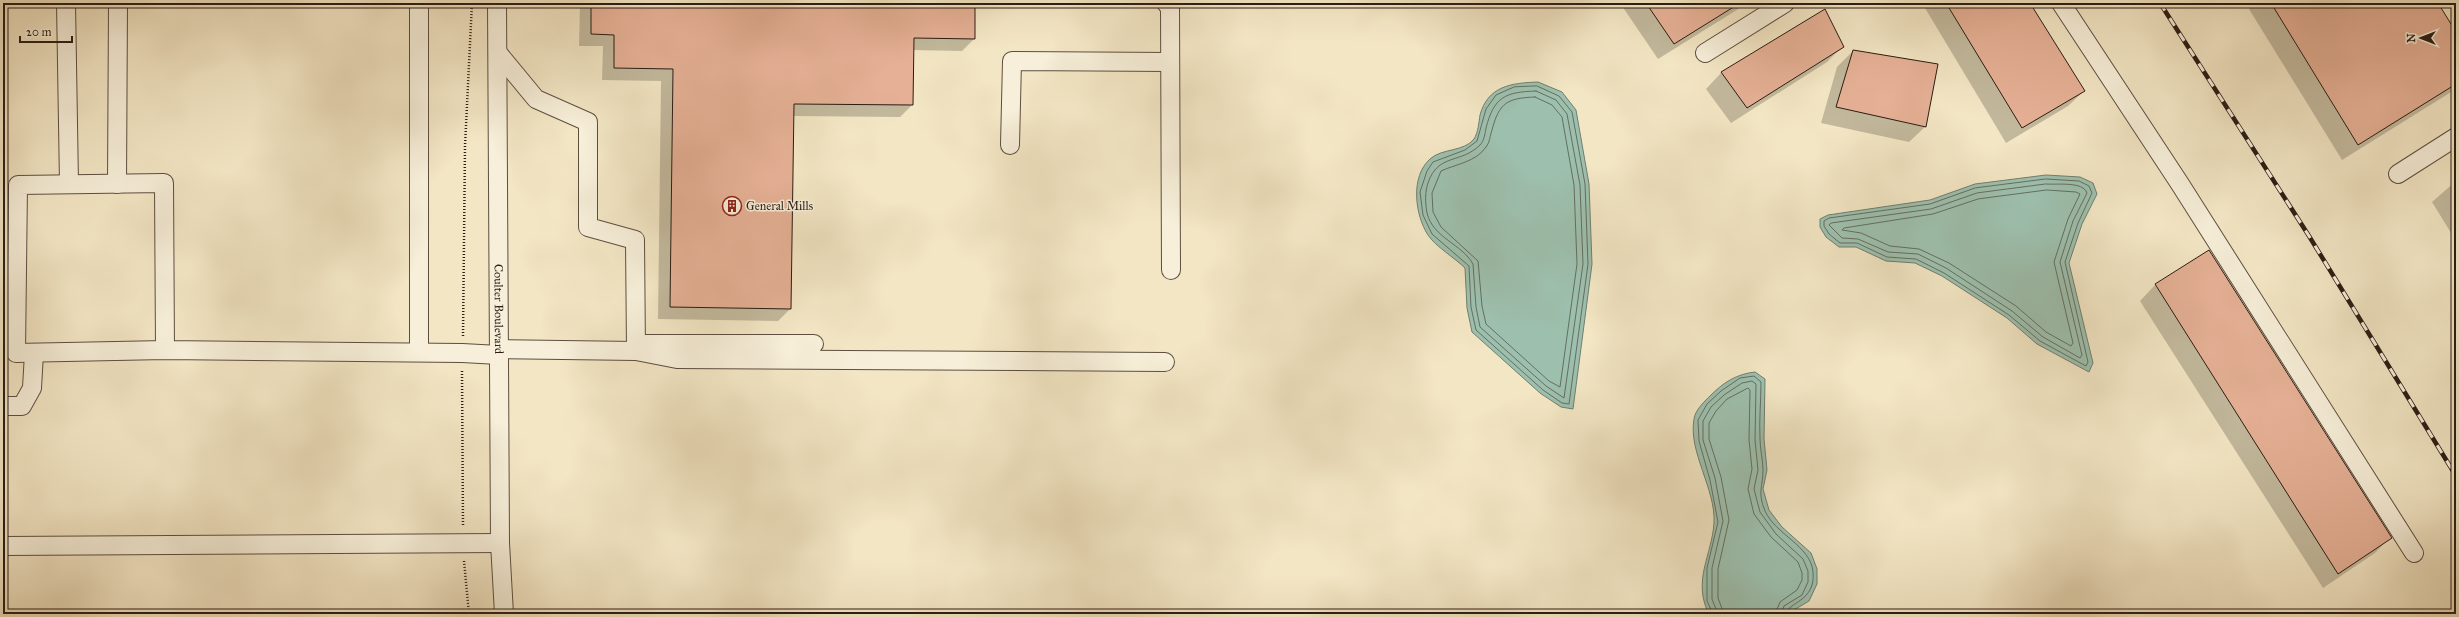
<svg xmlns="http://www.w3.org/2000/svg" width="2459" height="617" viewBox="0 0 2459 617" font-family="'IM FELL Great Primer',serif">
<style>
.water{fill:#9dc0ae;stroke:#6f7e70}
.shadow{fill:#0003}
.lines{fill:none;stroke-linecap:round;stroke-linejoin:round}
.shore{stroke:#646e61;stroke-width:1}
.building{fill:#e5b095;stroke:#2b1c14}
.minor-casing{stroke:#5d4e40;stroke-width:20}
.path{stroke:#2b1c14;stroke-width:2.5;stroke-dasharray:1 2;stroke-linecap:butt}
.minor{stroke:#f7efd9;stroke-width:18}
.rail-casing{stroke:#2b1c14;stroke-width:4.5}
.rail{stroke:#f7efd9;stroke-width:3;stroke-dasharray:9;stroke-linecap:butt}
.labels{text-anchor:middle;stroke-width:3;stroke-linejoin:round;paint-order:stroke}
.poi-label{font-size:12px;fill:#2b1c14;stroke:#f7efd9;text-anchor:start}
.street-label{font-size:12px;fill:#2b1c14;stroke:#f7efd9}
</style>
<rect width="100%" height="100%" fill="#f3e6c4"/>
<filter id="stains"><feTurbulence type="fractalNoise" baseFrequency=".005" numOctaves="4"/><feColorMatrix values="0 0 0 0 .2 0 0 0 0 .09 0 0 0 0 .02 0 0 0 .5 -.17"/></filter>
<radialGradient id="worn" r=".72"><stop offset=".6" stop-color="#630" stop-opacity="0"/><stop offset="1" stop-color="#630" stop-opacity=".3"/></radialGradient>
<path class="water" d="M1538,82L1562,92L1576,110L1589,184L1592,264L1573,409L1561,407L1540,393L1472,332L1467,308L1465,268C1455,258 1435,246 1428,235C1415,215 1410,177 1430,159C1442,148 1464,152 1474,139C1478,133 1479,122 1480,115C1488,86 1511,83 1538,82Z
M2046,175L2080,177L2093,183L2097,194L2082,224L2069,263L2093,363L2089,372L2037,344L2007,318L1942,276L1915,263L1886,261L1856,247H1839L1826,237L1820,227V219L1828,215L1930,200L1975,184Z
M1755,372L1765,379L1764,439L1767,470L1763,489L1769,510L1782,527L1811,553L1817,569V584L1809,601L1787,614H1709C1692,581 1712,555 1714,523C1716,489 1688,452 1694,419C1695,410 1705,401 1711,395C1724,382 1737,374 1755,372Z"/>
<path class="shadow" d="M580,3H974V39L962,51L913,50L912,105L900,117L793,116L790,309L778,321L658,319L661,81L602,80L603,46H579Z
M1625,3H1748L1658,59L1622,6Z
M1922,3H2029L2084,91L2068,106L2006,143Z
M2255,3H2437L2456,34V89L2342,160L2249,9Z
M1825,10L1843,46L1827,62L1731,123L1706,89L1721,73Z
M1853,51L1925,127L1909,142L1821,123L1837,67Z
M2456,181V241L2432,202Z
M2209,251L2390,537L2375,553L2323,588L2140,301L2155,285Z"/>
<g class="lines">
<path class="shore" d="M1537,86L1559,96L1572,112L1585,184L1588,264L1569,404L1562,403L1543,390L1476,330L1471,307L1469,266L1432,234L1423,215L1420,192L1427,171L1433,162L1465,150L1477,141L1486,109L1496,95L1514,87Z
M1536,91L1556,100L1567,114L1580,185L1583,264L1564,398L1546,386L1480,327L1476,307L1473,264C1462,244 1433,238 1427,213C1425,202 1425,192 1428,183C1438,153 1461,164 1480,145C1484,141 1485,134 1486,128C1494,97 1505,92 1536,91Z
M1535,97L1552,105L1562,117L1574,185L1577,264L1560,387L1549,381L1486,324L1482,306L1478,261L1441,227L1433,212L1432,193L1441,171C1456,164 1476,162 1486,147C1490,142 1490,135 1492,130C1499,103 1507,98 1535,97Z
M2046,179L2079,181L2089,186L2092,193L2078,223L2065,262L2088,362L2086,366L2040,341L2009,315L1944,273L1916,259L1887,257L1857,243H1840L1829,234L1824,226V221L1829,218L1930,204L1975,188Z
M2046,184C2057,185 2083,181 2087,193L2073,221L2060,262L2082,355L2080,358L2043,337L2012,311L1946,268L1918,254L1888,252L1858,239L1842,238L1829,225L1831,223L1931,209L1977,193Z
M2047,190L2076,192L2080,194L2068,219L2054,262L2073,343L2071,346L2046,332L2016,306L1949,263L1919,249L1890,246L1861,233L1842,230L1844,228L1933,214L1978,199Z
M1713,614L1707,601V568L1718,522L1710,480L1699,441L1698,420L1707,404L1721,391L1740,378L1754,376L1761,382C1761,401 1759,420 1760,439C1760,449 1763,460 1763,470C1763,487 1757,492 1765,511C1775,534 1811,546 1813,572C1816,602 1787,602 1786,614
M1718,614L1712,599V568L1723,521L1715,478L1703,440V421L1711,407L1724,395L1742,383L1752,381L1756,384L1755,440L1758,470L1754,489L1760,512L1776,534L1803,559L1808,571V582L1802,595L1784,606L1781,614
M1724,614L1718,598V569L1729,520L1721,477L1709,439V423L1716,411L1727,399L1748,388L1750,390L1749,440L1752,469L1748,489L1754,514L1771,537L1798,562L1802,573V580L1797,590L1780,602L1775,614"/>
</g>
<path class="building" d="M591,3H975V39L914,38L913,105L794,104L791,309L670,307L673,69L614,68V35L591,34Z
M1646,3H1740L1674,44Z
M1946,3H2030L2085,91L2022,128Z
M2271,3H2438L2456,32V84L2358,145Z
M1825,9L1844,47L1747,108L1721,72Z
M1853,50L1938,64L1926,127L1836,107Z
M2209,250L2392,538L2338,574L2155,284Z"/>
<g class="lines">
<g class="minor-casing">
<g id="minor">
<path d="M66,3L69,184"/>
<path id="s1" d="M497,3L500,543L504,614"/>
<path d="M1166,3L1170,8L1171,270"/>
<path d="M2061,3L2180,184L2414,553"/>
<path d="M498,53L536,99L588,122V227L635,240L636,351L499,349"/>
<path d="M1705,53L1785,3"/>
<path d="M1010,145L1012,61L1170,62"/>
<path d="M2398,174L2456,137"/>
<path d="M117,184L118,3"/>
<path d="M645,344H814"/>
<path d="M165,350L16,353L18,185L164,183L165,350L462,353L499,355"/>
<path d="M636,351L677,359L1165,362"/>
<path d="M419,352V3"/>
<path d="M3,406H22L32,388L34,353"/>
<path d="M3,546L500,543"/>
</g>
</g>
<path class="path" d="M463,336L465,146L472,3
M462,371L463,526
M464,561L469,614"/>
<use href="#minor" class="minor"/>
<g class="rail-casing">
<path id="rail" d="M2160,3L2309,236L2456,476"/>
</g>
<use href="#rail" class="rail"/>
</g>
<defs>
<g id="building-ring" transform="scale(1)"><circle r="9.5" fill="#f7efd9" stroke="#8f2418" stroke-width="1.5"/><path d="M-4-6H4V6H1V3H-1V6H-4ZM-2.5-4.3h1.7v1.8h-1.7ZM.8-4.3h1.7v1.8H.8ZM-2.5-1h1.7V.8h-1.7ZM.8-1h1.7V.8H.8Z" fill="#8f2418"/></g>
</defs>
<g fill-rule="evenodd">
<use href="#building-ring" x="732" y="206"/>
</g>
<g class="labels">
<g class="poi-label">
<text x="746" y="210">General Mills</text>
</g>
<g class="street-label">
<text dy="4" stroke="none"><textPath href="#s1" startOffset="306">Coulter Boulevard</textPath></text>
</g>
</g>
<rect width="2459" height="617" fill="none" stroke="#f3e6c4" stroke-width="16"/>
<rect x="4" y="4" width="2451" height="609" fill="none" stroke="#2b1c14" stroke-width="2"/>
<rect x="8" y="8" width="2443" height="601" fill="none" stroke="#2b1c14"/>
<g transform="translate(2421 38) rotate(270)" stroke="#f7efd9" stroke-width="3" paint-order="stroke">
<path d="M0-3L7 15L0 10L-7 15Z" fill="#2b1c14"/>
<text y="-6" font-size="11" font-weight="bold" text-anchor="middle" fill="#2b1c14">N</text>
</g>
<path d="M20 36v6h52v-6" fill="none" stroke="#2b1c14" stroke-width="2"/>
<text x="26" y="36" font-size="12" fill="#2b1c14" stroke="#f7efd9" stroke-width="3" paint-order="stroke">20 m</text>
<rect width="100%" height="100%" filter="url(#stains)"/>
<rect width="100%" height="100%" fill="url(#worn)"/>
</svg>
